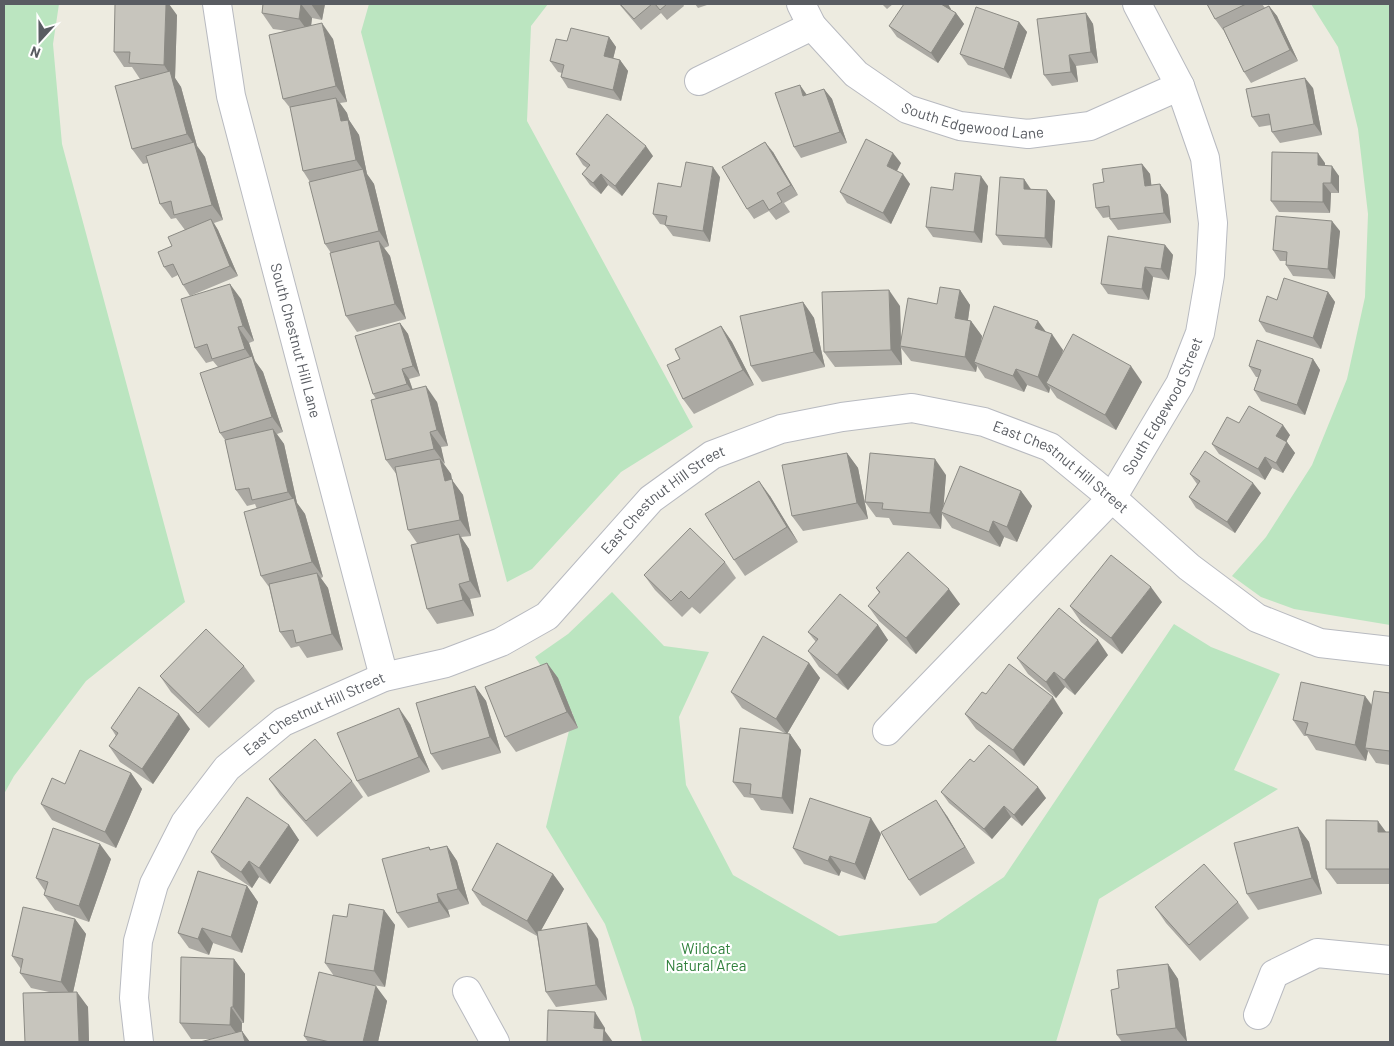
<svg xmlns="http://www.w3.org/2000/svg" width="1394" height="1046" viewBox="0 0 1394 1046" font-family="Barlow,sans-serif">
<style>
.green{fill:#bbe5c0}
.lines{fill:none;stroke-linecap:round;stroke-linejoin:round}
.minor-casing{stroke:#b8bac0;stroke-width:30}
.minor{stroke:#fff;stroke-width:28}
.wall{fill:#aba9a3}
.shaded-wall{fill:#8b8a84}
.building{fill:#c7c5bd;stroke:#8b8a84}
.labels{text-anchor:middle;stroke-width:4.5;stroke-linejoin:round;paint-order:stroke}
.street-label{font-size:15px;fill:#595c62;stroke:#fff}
.park-label{font-size:15px;fill:#31813d;stroke:#fff}
</style>
<rect width="100%" height="100%" fill="#edebe0"/>
<path class="green" d="M4,4H59L53,44L62,144L185,602L86,681L14,776L4,794Z
M369,4H548L531,26L527,121L693,427L621,472L532,569L507,582L361,32Z
M1311,4H1390V625L1294,609L1261,597L1232,576L1266,537L1312,465L1347,379L1365,297L1368,214L1358,129L1338,47Z
M612,592L664,646L709,652L679,717L686,785L733,875L839,936L936,923L1004,877L1174,624L1211,647L1280,674L1234,770L1278,789L1099,899L1056,1042H642L634,1008L605,924L546,827L573,714L535,657L568,634Z"/>
<g class="lines">
<g class="minor-casing">
<g id="minor">
<path id="s1" d="M217,4L231,96L384,677"/>
<path id="s2" d="M801,4L812,26L856,74L907,109L960,126L1028,134L1090,126L1180,86"/>
<path d="M699,81L812,26"/>
<path id="s3" d="M887,731L1112,498L1180,384L1200,333L1210,275L1213,223L1205,158L1180,86L1137,4"/>
<path d="M467,991L495,1042"/>
<path d="M1258,1015L1274,974L1317,953L1390,960"/>
<path id="s4" d="M139,1042L134,998L138,941L154,884L185,823L227,768L283,722L384,677L446,663L501,642L547,616L651,499L712,455L781,429L842,417L912,408L984,422L1050,447L1112,498L1189,567L1257,618L1320,643L1390,651"/>
</g>
</g>
<use href="#minor" class="minor"/>
</g>
<path class="wall" d="M263,4H325L322,20L312,18L311,26L333,39L347,102L340,103L347,113L349,120L359,135L367,174L374,184L389,246L384,248L390,256L406,319L357,332L346,316L331,253L325,244L310,182L303,171L291,109L283,99L288,31L273,29L262,13Z
M619,4H683L684,6L667,20L661,13L641,30Z
M695,4H710L698,8Z
M882,4H893L887,9Z
M1207,4H1262L1265,8L1269,6L1277,16L1298,61L1251,83L1244,72L1223,29V30L1215,19Z
M951,9V10L956,13L964,24L938,63L897,37L889,26Z
M1086,13L1093,24L1098,63L1076,66L1078,82L1052,86L1044,75Z
M177,15L175,78L181,87L197,146L205,157L223,220L214,223L218,230L238,276L190,296L183,285L178,275L172,278L164,267L172,246L185,230L176,218L171,219L160,204L148,163L143,164L132,149L142,79H140L132,67H124L114,52Z
M1019,22L1027,32L1011,79L968,65L960,54Z
M609,37L616,47L613,59L620,60L628,71L621,101L568,88L561,77L562,73L558,72L550,61L567,41Z
M1313,88L1322,135L1280,143L1272,132L1271,125L1259,127L1252,117Z
M824,89L832,99L847,143L801,158L794,147Z
M773,152L798,195L784,203L790,212L776,220L769,211L754,219L747,209Z
M576,154L653,156L622,196L608,185L601,194L590,185L582,174L587,168L583,165Z
M901,163L897,171L910,184L891,224L847,203L840,192Z
M1325,163V166L1339,176V193H1331L1330,213L1279,212L1271,201Z
M1142,164L1150,174L1151,185L1160,184L1168,195L1171,223L1118,230L1110,219V217L1103,218L1096,208L1104,182Z
M720,177L710,242L673,236L665,225L660,224L653,214L681,187Z
M1024,179L1031,189L1047,190L1055,201L1052,248L1003,245L996,235Z
M988,186L982,243L933,237L926,227L953,190Z
M1340,231L1335,279L1293,276L1286,265V261H1280L1273,250Z
M1165,245L1173,255L1169,280L1153,277L1149,300L1108,294L1101,284Z
M960,290L970,305L968,320L971,321L982,336L980,347L1046,332L1063,350L1062,355L1142,382L1116,430L1057,398L1050,388L1049,393L1027,385L1024,392L985,378L977,366L976,372L911,361L901,348L902,365L835,367L824,352L900,306L901,338L937,304Z
M1328,292L1335,302L1321,349L1266,332L1259,321L1277,300Z
M241,299L254,341L249,343L255,361L263,372L283,432L277,434L284,444L297,503L305,514L323,577L321,578L328,588L343,650L307,658L299,646L291,648L280,632L269,587L261,576L257,509L255,504L247,506L236,490L225,440L220,433L218,367L213,361L206,363L195,348Z
M803,302L814,318L825,367L762,382L751,366Z
M400,323L408,334L420,376L409,379L413,390L437,402L448,446L441,447L444,464L451,474L452,480L463,495L471,536L461,537L469,549L481,597L470,599L474,616L437,624L427,609L417,543L408,530L397,475L386,460L376,399L373,394Z
M721,326L732,342L754,385L694,414L683,399L680,359Z
M1313,359L1320,370L1305,415L1261,401L1254,390L1258,377H1256L1249,366Z
M1239,423L1290,435L1286,441L1295,453L1283,473L1272,468L1265,480L1219,454L1212,444Z
M847,453L858,468L868,519L803,531L792,516Z
M1190,474L1261,493L1235,533L1196,508L1189,497L1197,484Z
M946,475L943,509L1021,491L1032,506L1017,542L1004,537L1000,547L952,528L942,514L941,529L893,525L889,518L876,517L865,502Z
M770,496L798,542L745,576L734,560Z
M725,562L736,578L700,614L692,607L682,617L655,590L644,575Z
M876,588L960,604L916,654L879,621L868,606L879,593Z
M1162,602L1122,654L1081,622L1070,606Z
M878,625L888,640L848,690L819,667L808,651L816,642L808,632Z
M1108,655L1075,695L1065,687L1056,698L1028,674L1017,658Z
M547,663L558,678L578,728L516,752L505,737Z
M809,663L820,678L787,734H790L801,750L793,814L761,810L753,798L744,797L733,782L786,734L742,708L731,692Z
M244,666L255,681L209,728L171,692L160,676Z
M475,686L486,701L501,753L442,770L431,754Z
M1390,693V765L1376,763L1368,751L1366,761L1316,750L1307,736H1304L1293,720L1365,696L1372,705Z
M986,694L1063,713L1024,766L976,729L965,714Z
M410,724L430,772L368,797L357,781Z
M111,728L190,729L153,784L120,762L109,746L116,736Z
M974,762L1046,798L1022,826L1011,817L992,839L949,803L941,792Z
M131,773L142,789L116,848L52,820L41,804L65,784Z
M269,779L352,781L363,797L317,837L280,795Z
M947,816L975,863L920,896L909,880Z
M289,825L299,840L270,884L259,877L252,888L221,867L211,852Z
M1298,827L1309,842L1322,894L1258,910L1247,894Z
M1386,832H1390V884H1337L1326,869Z
M881,834L865,880L841,871L839,876L804,864L793,848Z
M447,846L457,861L469,904L448,910L450,917L408,928L397,913L429,847L431,850Z
M111,859L89,922L55,910L44,895L45,891L36,878Z
M553,874L564,889L541,930L598,939L607,1000L556,1007L546,992L537,936L482,905L472,890Z
M247,886L258,902L242,953L213,943L209,955L189,948L178,933Z
M1238,902L1249,918L1200,961L1166,923L1155,907Z
M384,910L395,925L385,987L373,985L387,1001L378,1042H308L304,1036L334,976L325,963L347,917Z
M75,919L86,934L73,992L88,1007L89,1042H25L49,992L31,988L20,973L21,969L12,956Z
M234,959L245,974L244,1023H242V1031L211,1039H191L180,1023Z
M1168,964L1178,979L1187,1042H1122L1117,1035L1119,988Z"/>
<path class="shaded-wall" d="M166,4H169L177,15L175,78L181,87L197,146L205,157L223,220L212,205L195,146L187,134L171,76L164,65Z
M301,4L312,18L310,34L299,19Z
M311,4H325L322,20Z
M941,4H948L951,9L948,14Z
M1269,6L1277,16L1298,61L1290,50Z
M956,13L964,24L938,63L931,53Z
M1086,13L1093,24L1098,63L1091,52Z
M1019,22L1027,32L1011,79L1004,69Z
M322,23L333,39L347,102L336,86Z
M609,37L616,47L611,67L604,56Z
M1069,55L1076,66L1078,82L1071,72Z
M620,60L628,71L621,101L613,90Z
M1305,78L1313,88L1322,135L1314,124Z
M800,85L807,95L803,96Z
M824,89L832,99L847,143L840,132Z
M336,98L347,113L349,120L359,135L367,174L374,184L389,246L379,231L363,170L356,160L341,121Z
M765,142L773,152L798,195L791,185Z
M646,146L653,156L622,196L615,186Z
M893,153L901,163L894,176L887,166Z
M1318,153L1325,163V176L1318,165Z
M1142,164L1150,174L1153,197L1145,186Z
M1332,166L1339,176V193L1331,183Z
M713,167L720,177L710,242L703,231Z
M601,174L608,185L601,194L593,183Z
M903,174L910,184L891,224L883,213Z
M981,176L988,186L982,243L974,232Z
M1024,179L1031,190L1024,189Z
M1323,183L1331,193L1330,213L1323,202Z
M1160,184L1168,195L1171,223L1164,213Z
M1047,190L1055,201L1052,248L1045,238Z
M211,219L218,230L238,276L230,266Z
M1332,221L1340,231L1335,279L1328,269Z
M379,241L390,256L406,319L395,304Z
M1165,245L1173,255L1169,280L1161,269Z
M1145,267L1153,277L1149,300L1142,289Z
M230,284L241,299L254,341L243,326Z
M889,290L900,306L901,346H900L901,348L902,365L891,350Z
M960,290L970,305L966,334L955,318Z
M1328,292L1335,302L1321,349L1313,338Z
M803,302L814,318L825,367L814,352Z
M971,321L982,336L977,363L974,362L977,366L976,372L965,357Z
M1038,321L1049,336L1035,328Z
M400,323L408,334L420,376L413,366Z
M721,326L732,342L754,385L743,370Z
M238,327L249,343L255,361L263,372L283,432L272,417L253,361L245,349Z
M1052,334L1063,350L1051,386L1046,383L1050,388L1049,393L1038,377Z
M1313,359L1320,370L1305,415L1297,405Z
M1131,366L1142,382L1116,430L1105,415Z
M402,369L409,379L414,394L407,384Z
M1016,369L1027,385L1024,392L1013,376Z
M426,386L437,402L448,446L437,430Z
M1283,425L1290,435L1284,446L1276,436Z
M273,429L284,444L297,503L305,514L323,577L312,562L296,504L288,492Z
M430,432L441,447L445,464L434,449Z
M1287,442L1295,453L1283,473L1276,463Z
M847,453L858,468L868,519L857,503Z
M1265,457L1272,468L1265,480L1258,469Z
M440,459L451,474L452,480L463,495L471,536L460,520L445,481Z
M935,459L946,475L943,513L941,512L942,514L941,529L930,513Z
M759,481L770,496L798,542L787,527Z
M1253,483L1261,493L1235,533L1227,522Z
M1021,491L1032,506L1017,542L1007,527Z
M993,521L1004,537L1000,547L989,532Z
M459,534L469,549L481,597L470,581Z
M317,573L328,588L343,650L332,634Z
M459,584L470,599L474,616L463,600Z
M1151,587L1162,602L1122,654L1111,638Z
M949,589L960,604L916,654L906,638Z
M878,625L888,640L848,690L837,675Z
M1098,640L1108,655L1075,695L1064,680Z
M547,663L558,678L578,728L567,712Z
M809,663L820,678L787,734L776,719Z
M1054,672L1065,687L1056,698L1046,682Z
M475,686L486,701L501,753L490,737Z
M1365,696L1376,712L1365,748L1368,751L1366,761L1355,745Z
M1053,697L1063,713L1024,766L1013,750Z
M399,708L410,724L430,772L419,757Z
M179,714L190,729L153,784L142,769Z
M790,734L801,750L793,814L782,798Z
M131,773L142,789L116,848L105,832Z
M1038,787L1046,798L1022,826L1014,815Z
M936,800L947,816L975,863L965,847Z
M1004,806L1011,817L992,839L984,829Z
M871,818L881,834L865,880L855,864Z
M1378,821L1389,836L1378,832Z
M289,825L299,840L270,884L259,868Z
M1298,827L1309,842L1322,894L1312,878Z
M100,844L111,859L89,922L79,906Z
M447,846L457,861L469,904L458,889Z
M830,856L841,871L839,876L828,861Z
M249,861L259,877L252,888L241,872Z
M553,874L564,889L538,936L527,921Z
M247,886L258,902L242,953L231,937Z
M437,894L448,910L450,917L439,902Z
M384,910L395,925L385,987L374,971Z
M75,919L86,934L72,997L61,982Z
M587,923L598,939L607,1000L596,985Z
M202,928L213,943L209,955L198,939Z
M234,959L245,974L244,1023L233,1007Z
M1168,964L1178,979L1187,1042L1176,1028Z
M376,986L387,1001L378,1042H363Z
M77,992L88,1007L89,1042H79Z
M231,1007L242,1023L241,1040L230,1025Z
M595,1012L605,1028V1031L613,1042H603L594,1028Z
M242,1031L250,1042H245Z"/>
<path class="building" d="M115,4H166L164,65L129,63L130,52H114Z
M263,4H301L299,19L262,13Z
M620,4H652L634,19Z
M655,4H667L660,10Z
M904,4H941L956,13L931,53L889,26Z
M1207,4H1246L1215,19Z
M1269,6L1290,50L1244,72L1223,28Z
M976,7L1019,22L1004,69L960,54Z
M1086,13L1091,52L1069,55L1071,72L1044,75L1037,19Z
M322,23L336,86L283,99L269,35Z
M571,28L609,37L604,56L620,60L613,90L561,77L564,65L550,61L556,39L567,41Z
M170,71L187,134L132,149L115,86Z
M1305,78L1314,124L1272,132L1269,114L1252,117L1246,89Z
M800,85L803,96L824,89L840,132L794,147L775,93Z
M336,98L341,121L348,120L356,160L303,171L290,107Z
M607,114L646,146L615,186L601,174L593,183L582,174L590,165L576,154Z
M866,139L893,153L887,166L903,174L883,213L840,192Z
M194,142L212,205L174,215L171,201L160,204L146,156Z
M765,142L791,185L777,193L782,202L769,210L763,200L747,209L722,167Z
M1272,152L1318,153V165L1332,166L1331,183H1323V202L1271,201Z
M686,162L713,167L703,231L665,225L667,216L653,214L658,183L681,187Z
M1142,164L1145,186L1160,184L1164,213L1110,219L1109,206L1096,208L1093,184L1104,182L1102,169Z
M363,169L379,231L325,244L309,182Z
M955,173L981,176L974,232L926,227L931,187L953,190Z
M1000,177L1024,179V189L1047,190L1045,238L996,235Z
M1276,216L1332,221L1328,269L1286,265L1287,252L1273,250Z
M211,219L230,266L183,285L173,264L164,267L158,252L172,246L168,237Z
M1108,236L1165,245L1161,269L1145,267L1142,289L1101,284Z
M379,241L395,304L346,316L330,253Z
M1284,278L1328,292L1313,338L1259,321L1267,296L1277,300Z
M230,284L243,326L238,327L245,349L212,359L207,344L195,348L181,299Z
M940,287L960,290L955,318L971,321L965,357L900,346L908,298L937,304Z
M889,290L891,350L824,352L822,292Z
M803,302L814,352L751,366L740,316Z
M994,306L1038,321L1035,328L1052,334L1038,377L1016,369L1013,376L974,362Z
M400,323L413,366L402,369L407,384L373,394L355,336Z
M721,326L743,370L683,399L667,365L680,359L675,349Z
M1073,334L1131,366L1105,415L1046,383Z
M1257,340L1313,359L1297,405L1254,390L1261,370L1249,366Z
M252,356L272,417L220,433L200,373Z
M426,386L437,430L430,432L434,449L386,460L371,400Z
M1249,406L1283,425L1276,436L1287,442L1276,463L1265,457L1258,469L1212,444L1227,417L1239,423Z
M273,429L288,492L252,500L249,488L236,490L225,440Z
M1205,451L1253,483L1227,522L1189,497L1200,481L1190,474Z
M847,453L857,503L792,516L782,465Z
M870,453L935,459L930,513L882,509L883,503L865,502Z
M440,459L445,481L452,479L460,520L408,530L395,467Z
M960,466L1021,491L1007,527L993,521L989,532L941,512Z
M759,481L787,527L734,560L705,514Z
M294,498L312,562L261,576L244,512Z
M690,528L725,562L689,599L681,591L671,601L644,575Z
M459,534L470,581L459,584L463,600L427,609L411,545Z
M908,552L949,589L906,638L868,606L880,592L876,588Z
M1111,555L1151,587L1111,638L1070,606Z
M317,573L332,634L296,643L293,630L280,632L269,584Z
M840,594L878,625L837,675L808,651L818,639L808,632Z
M1059,608L1098,640L1064,680L1054,672L1046,682L1017,658Z
M206,629L244,666L198,713L160,676Z
M763,636L809,663L776,719L731,692Z
M547,663L567,712L505,737L485,687Z
M1009,664L1053,697L1013,750L965,714L982,692L986,694Z
M1301,682L1365,696L1355,745L1305,734L1308,723L1293,720Z
M475,686L490,737L431,754L416,703Z
M139,687L179,714L142,769L109,746L118,733L111,728Z
M1374,691L1390,693V751L1365,748Z
M399,708L419,757L357,781L337,733Z
M740,728L790,734L782,798L750,794L751,784L733,782Z
M315,739L352,781L306,821L269,779Z
M989,745L1038,787L1014,815L1004,806L984,829L941,792L970,759L974,762Z
M80,750L131,773L105,832L41,804L52,778L65,784Z
M247,797L289,825L259,868L249,861L241,872L211,852Z
M810,798L871,818L855,864L830,856L828,861L793,848Z
M936,800L965,847L909,880L881,832Z
M1326,820L1378,821V832H1390V869H1326Z
M1298,827L1312,878L1247,894L1234,843Z
M53,828L100,844L79,906L44,895L48,882L36,878Z
M497,843L553,874L527,921L472,890Z
M447,846L458,889L437,894L439,902L397,913L382,859L429,847L430,850Z
M1204,864L1238,902L1189,945L1155,907Z
M198,871L247,886L231,937L202,928L198,939L178,933Z
M349,904L384,910L374,971L325,963L333,915L347,917Z
M23,907L75,919L61,982L20,973L23,959L12,956Z
M587,923L596,985L546,992L537,931Z
M181,957L234,959L233,1007H231L230,1025L180,1023Z
M1168,964L1176,1028L1117,1035L1111,990L1119,988L1117,970Z
M319,972L376,986L363,1042H330L304,1036Z
M77,992L79,1042H25L23,993Z
M548,1010L595,1012L594,1028L604,1029L603,1042H547Z
M242,1031L245,1042H200Z"/>
<g class="labels">
<g class="street-label">
<text dy="5" stroke="none"><textPath href="#s2" startOffset="219">South Edgewood Lane</textPath></text>
<text dy="5" stroke="none"><textPath href="#s1" startOffset="346">South Chestnut Hill Lane</textPath></text>
<text dy="5" stroke="none"><textPath href="#s3" startOffset="429">South Edgewood Street</textPath></text>
<text dy="5" stroke="none"><textPath href="#s4" startOffset="1258">East Chestnut Hill Street</textPath></text>
<text dy="5" stroke="none"><textPath href="#s4" startOffset="822">East Chestnut Hill Street</textPath></text>
<text dy="5" stroke="none"><textPath href="#s4" startOffset="402">East Chestnut Hill Street</textPath></text>
</g>
<g class="park-label">
<text x="706" y="954">Wildcat<tspan x="706" dy="17">Natural Area</tspan></text>
</g>
</g>
<rect width="1394" height="1046" fill="none" stroke="#595c62" stroke-width="10"/>
<g transform="translate(40 40) rotate(201)" stroke="#ffffff" stroke-width="4" paint-order="stroke">
<path d="M0-4L9 19L0 12L-9 19Z" fill="#595c62"/>
<text y="-8" font-size="14" font-weight="bold" text-anchor="middle" fill="#595c62">N</text>
</g>
</svg>
